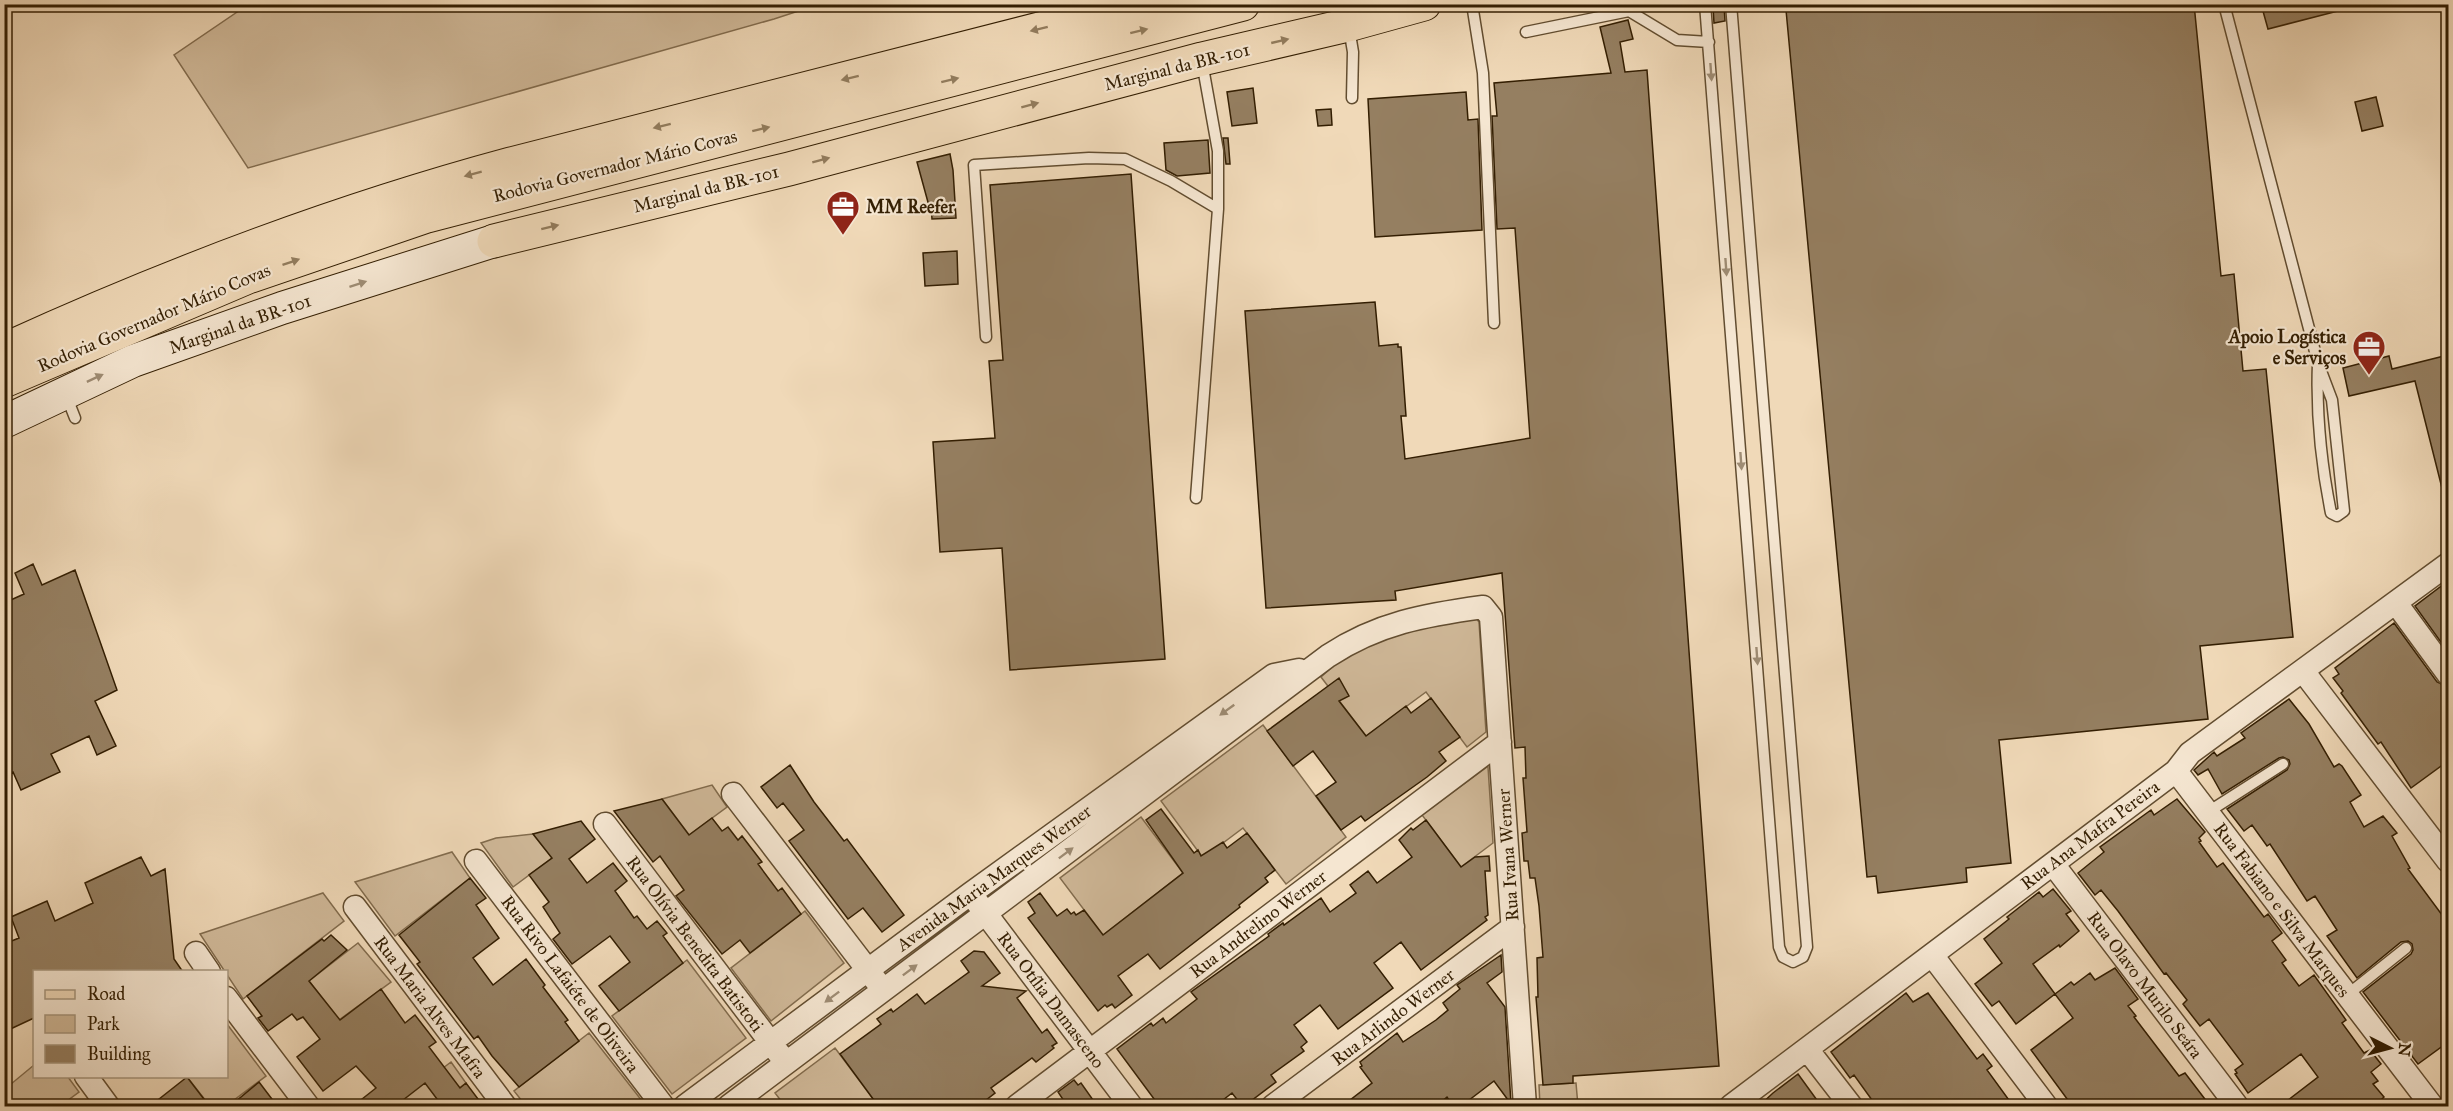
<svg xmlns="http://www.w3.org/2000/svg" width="2453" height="1111" viewBox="0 0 2453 1111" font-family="'IM FELL Great Primer',serif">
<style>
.green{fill:#d0b999;stroke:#826c4e;stroke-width:1.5}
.building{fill:#957f61;stroke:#331e02;stroke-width:1.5}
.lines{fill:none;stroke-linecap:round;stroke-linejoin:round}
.lane-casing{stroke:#624d30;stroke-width:13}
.street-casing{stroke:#624d30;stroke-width:25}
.secondary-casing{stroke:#331e02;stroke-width:34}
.primary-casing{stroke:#331e02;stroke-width:35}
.highway-casing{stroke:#331e02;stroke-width:35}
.lane{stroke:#f5e6d1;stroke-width:10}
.street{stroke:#f5e6d1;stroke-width:22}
.secondary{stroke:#f5e6d1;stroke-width:32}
.primary{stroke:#f0d9b8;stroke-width:33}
.highway{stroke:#f0d9b8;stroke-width:33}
.oneway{fill:#927c5d}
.oneway2{fill:#9e8c74}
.labels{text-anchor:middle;stroke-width:4.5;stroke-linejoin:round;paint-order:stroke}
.street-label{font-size:18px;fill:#331e02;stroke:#f5e6d1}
.poi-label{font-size:18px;font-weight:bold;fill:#331e02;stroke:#f5e6d1;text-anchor:start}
</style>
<rect width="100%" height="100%" fill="#f0d9b8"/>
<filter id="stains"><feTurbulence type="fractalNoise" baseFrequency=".00333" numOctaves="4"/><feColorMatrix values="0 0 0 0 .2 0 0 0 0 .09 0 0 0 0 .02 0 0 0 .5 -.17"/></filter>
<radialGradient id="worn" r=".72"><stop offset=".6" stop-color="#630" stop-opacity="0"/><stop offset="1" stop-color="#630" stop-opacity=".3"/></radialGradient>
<path class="green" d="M249,4H817V5L774,19L248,168L174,55Z
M1475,617L1479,622L1486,732L1467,747L1426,692L1366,736L1321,677L1340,660L1386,636Z
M1263,725L1346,837L1286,884L1243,828L1203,858L1161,801Z
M1487,767H1488L1493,843L1461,867L1422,815Z
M712,785L727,807L689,835L662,799Z
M1141,817L1183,873L1103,935L1060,878Z
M533,834L552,858L513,887L481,843L496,838Z
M452,852L470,878L395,936L355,882Z
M323,893L344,921L243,999L200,934Z
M805,911L844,963L771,1021L731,968Z
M358,943L391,982L339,1020L309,981Z
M687,960L746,1038L672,1094L612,1016Z
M227,1024L266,1076L226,1106H210L187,1077L226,1076Z
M589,1033L646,1106H526L514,1091Z
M835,1048L877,1104L873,1106H785L775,1093Z
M451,1062L466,1083L435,1106H393Z
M34,1065V1076L68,1077L79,1092L60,1106H5V1089Z
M1576,1083L1578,1106H1540L1539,1085Z"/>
<path class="building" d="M1843,4H2194L2221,276L2234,274L2243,371L2266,369L2293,637L2200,646L2208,719L1999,740L2011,863L1966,868L1967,882L1878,893L1876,876L1867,877L1786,10Z
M2261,4H2341L2342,10L2268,29Z
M1724,5L1725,21L1714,23L1713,7Z
M1628,20L1633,39L1620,42L1625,72L1647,70L1719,1066L1573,1076V1083L1543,1085L1536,997H1538L1537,958L1543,957L1539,906L1535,878H1530L1528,861H1524L1522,833L1527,832L1523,778H1526L1525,747L1515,748L1502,573L1395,591L1396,600L1266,608L1245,311L1375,302L1379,346L1398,344V347H1401L1406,416H1401L1405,459L1530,438L1515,228L1497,229L1492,116H1497L1494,83L1611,73L1600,27Z
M1253,88L1257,123L1232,126L1227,92Z
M1466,92L1468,120L1478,119L1482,230L1375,237L1368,99Z
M2376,97L2383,126L2362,131L2355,102Z
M1331,109L1332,125L1318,126L1316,110Z
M1223,138H1228L1230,164H1226Z
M1208,140L1210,173L1177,176L1166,170L1164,143Z
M950,154L953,170L956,218L932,219L931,206H929L917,162Z
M1131,174L1165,659L1010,670L1002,548L940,552L933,442L995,438L989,361L1003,360L990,185Z
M957,251L958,284L925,286L923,253Z
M2448,355V491L2443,492L2415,381L2349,396L2343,368L2389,356L2392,369Z
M33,564L42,585L75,570L117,690L95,701L116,746L97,755L89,736L51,754L60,772L21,790L13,772L4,776V603L24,594L15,573Z
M2448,581V652L2415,606Z
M2394,623L2437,682L2448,687V761L2411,788L2381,742L2378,744L2341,693L2343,691L2333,678L2339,674L2335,668Z
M1339,678L1349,696L1339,701L1366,736L1406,706L1411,713L1431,698L1460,737L1439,752L1446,761L1427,777L1365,821L1361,816L1341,830L1316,796L1336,782L1313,751L1293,766L1267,731Z
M2289,699L2309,724L2334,767L2339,764L2342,766L2361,795L2350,802L2364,827L2383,816L2397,833L2392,836L2410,868L2408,869L2448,923V1042L2418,1064L2363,992L2411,954L2413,950L2412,944L2408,941L2401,942L2357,978L2327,936L2337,930L2315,896L2307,901L2270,844L2267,846L2252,825L2244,831L2227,809L2287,770L2290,764L2289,760L2283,757L2279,758L2222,794L2208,769L2198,775L2194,770L2214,752L2217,756L2245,738L2241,733Z
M790,765L814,802L844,841L847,839L904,915L882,932L863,908L848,919L789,841L804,830L783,803L777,808L761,787Z
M662,799L689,835L712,818L722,831L728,827L738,840L742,836L762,862L758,864L778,891L782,888L801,914L750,953L740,940L722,954L676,896L684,890L660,856L653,862L614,811Z
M2177,799L2205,832L2199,838L2201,841L2199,842L2217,867L2223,863L2264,917L2268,914L2282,933L2272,941L2286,960L2282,963L2299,986L2314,975L2346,1020L2342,1023L2364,1053L2370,1050L2381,1064L2371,1072L2378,1081L2373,1084L2384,1097L2381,1100L2386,1107H2279L2318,1077L2301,1054L2248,1093L2235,1074L2237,1073L2235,1070L2243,1064L2209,1019L2200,1026L2183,1004L2187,1000L2166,973L2164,974L2118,911L2101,890L2095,895L2078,873L2104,852L2100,847L2151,810L2154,815Z
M1161,809L1194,853L1198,850L1201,856L1223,842L1227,848L1247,833L1275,870L1265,878L1268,882L1239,905L1240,907L1160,969L1148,954L1118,976L1132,995L1115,1008L1112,1004L1107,1007L1105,1005L1098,1011L1028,918L1035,913L1028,902L1040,893L1057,916L1067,909L1071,914L1074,912L1076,915L1084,910L1103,935L1183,873L1146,820Z
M1426,820L1461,867L1475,857L1489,856L1490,871H1485L1488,915L1485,917L1487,920L1421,970L1401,942L1374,963L1393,988L1338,1029L1320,1005L1294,1025L1307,1042L1301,1047L1304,1051L1271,1075L1276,1082L1243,1107L1232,1093L1214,1107H1160L1117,1049L1151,1023L1153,1026L1163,1018L1166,1023L1197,999L1191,992L1269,936L1268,934L1283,923L1284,925L1321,898L1330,912L1356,893L1350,885L1368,871L1377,883L1412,857L1399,840L1411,828L1413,830Z
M581,821L595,839L569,859L587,883L613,863L627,881L615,891L634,918L637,916L647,929L657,921L667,933L663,936L683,963L619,1011L599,986L630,962L610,936L572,964L553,939L560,933L543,907L549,902L529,875L552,858L533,834Z
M141,857L151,876L165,869L174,959L183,972H34V1018L4,1032V944L19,938L11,917L47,901L55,921L93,903L85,883Z
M470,878L486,898L476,905L499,938L473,958L493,985L526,959L545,985L543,987L568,1020L565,1022L579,1041L519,1087L492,1056L478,1036L474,1039L417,964L420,962L399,935Z
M2053,889L2071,911L2066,914L2079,931L2060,947L2059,945L2033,964L2055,994L2071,982L2074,985L2090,973L2095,980L2115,968L2138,999L2128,1006L2136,1016L2134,1017L2179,1076L2185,1073L2211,1107H2073L2031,1050L2073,1018L2055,994L2016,1024L1999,1001L1992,1006L1975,984L2002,963L1984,939L2009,919L2007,917L2039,892L2043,897Z
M331,935L347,950L309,981L340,1020L381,989L405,1023L415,1015L436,1042L429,1047L460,1088L466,1083L484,1107H443L425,1083L394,1107H352L376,1088L356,1066L323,1091L297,1057L320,1039L303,1017L297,1020L292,1014L268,1031L258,1018L262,1016L247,996L322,939L324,941Z
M974,951L984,952L1000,973L982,986L1026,991L1017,998L1042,1033L1047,1029L1057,1043L1052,1046L1054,1048L1036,1062L1032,1058L991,1088L995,1093L977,1107H879L840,1054L881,1024L877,1019L891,1009L893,1012L917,994L925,1004L969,972L961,961Z
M1501,955L1502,972L1487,983L1505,1007L1511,1104L1494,1081L1460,1107H1454L1447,1097L1435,1107H1341L1372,1083L1360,1067L1362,1066L1360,1062L1397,1033L1403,1042L1436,1020L1448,1010L1443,1003L1460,989L1457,985Z
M1906,993L1913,1002L1928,993L1977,1059L1983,1054L1992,1066L1987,1070L2014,1107H1877L1854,1075L1850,1078L1831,1052Z
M1798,1074L1822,1107H1758L1773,1093Z
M187,1077L210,1107H149Z
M1074,1080L1078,1085L1081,1083L1098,1107H1068L1058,1092Z
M259,1082L278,1107H229Z"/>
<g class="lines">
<g class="lane-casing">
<path id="lane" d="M1472,4L1483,73L1494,323
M1705,4L1779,947L1783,957L1793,962L1803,957L1807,947L1731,4
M2224,4L2318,363L2332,400L2344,511L2337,516L2331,513C2321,463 2316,413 2318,363
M1349,28L1353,52L1352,98
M1526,32L1629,11L1677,40L1709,42
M986,337L974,165L1089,158L1125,159L1171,181L1218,209
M66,395L75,418
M1196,498L1218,209V151L1202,62
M2208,812L2283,764
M2347,995L2406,948"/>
</g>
<g class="street-casing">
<path id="street" d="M2396,603L2448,674
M2303,671L2448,861
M2176,771L2432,1106
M733,794L877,982
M605,824L780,1055
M476,861L663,1106
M2053,864L2237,1106
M977,902L1131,1106
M355,907L505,1106
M196,953L209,972
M1932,955L2046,1106
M226,998L308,1106
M1807,1049L1851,1106
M86,1076L108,1106
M685,1106L970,894L1274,675L1299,670
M729,1106L1328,656C1378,623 1425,615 1483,607L1491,617L1525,1106
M1017,1106L1500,742
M1273,1106L1513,927
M1731,1106L2176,771L2190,753L2448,564"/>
</g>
<g class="secondary-casing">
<path id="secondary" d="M4,422L133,361L282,308L494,241"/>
</g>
<g class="primary-casing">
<path id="primary" d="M494,241L789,169L1202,59L1348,25L1424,4"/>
</g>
<g class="highway-casing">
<path id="highway" d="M4,350C168,275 337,211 511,164L1137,4
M4,381L248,277L427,216L1243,4"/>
</g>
<use href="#lane" class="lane"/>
<use href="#street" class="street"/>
<use href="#secondary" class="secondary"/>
<use href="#primary" class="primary"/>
<use href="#highway" class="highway"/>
</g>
<defs><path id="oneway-solid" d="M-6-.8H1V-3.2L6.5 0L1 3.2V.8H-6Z" transform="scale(1.5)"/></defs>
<g class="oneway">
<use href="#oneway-solid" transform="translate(1039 29) rotate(166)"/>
<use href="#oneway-solid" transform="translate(1139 31) rotate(-14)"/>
<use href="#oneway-solid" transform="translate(1280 41) rotate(-13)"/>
<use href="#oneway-solid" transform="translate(850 78) rotate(166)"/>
<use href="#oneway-solid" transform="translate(950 80) rotate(-14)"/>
<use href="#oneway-solid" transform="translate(1030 105) rotate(-15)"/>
<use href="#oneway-solid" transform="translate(662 126) rotate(166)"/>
<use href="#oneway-solid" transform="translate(761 129) rotate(-14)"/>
<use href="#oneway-solid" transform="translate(821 160) rotate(-15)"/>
<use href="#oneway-solid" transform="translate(473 174) rotate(165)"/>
<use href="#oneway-solid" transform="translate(550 227) rotate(-14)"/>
<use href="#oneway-solid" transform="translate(291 262) rotate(-19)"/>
</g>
<g class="oneway2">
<use href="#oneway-solid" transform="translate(1711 72) rotate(86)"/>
<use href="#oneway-solid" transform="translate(1726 267) rotate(86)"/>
<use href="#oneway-solid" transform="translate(358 284) rotate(-18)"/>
<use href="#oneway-solid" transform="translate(95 378) rotate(-25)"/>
<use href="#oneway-solid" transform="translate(1741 461) rotate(86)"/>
<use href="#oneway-solid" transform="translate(1757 656) rotate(86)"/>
<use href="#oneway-solid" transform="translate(1227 710) rotate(144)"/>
<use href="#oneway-solid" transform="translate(1066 853) rotate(-37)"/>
<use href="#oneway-solid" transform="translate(910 970) rotate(-37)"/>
<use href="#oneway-solid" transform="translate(832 997) rotate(143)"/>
</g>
<defs>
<g id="office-pin" transform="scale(1.725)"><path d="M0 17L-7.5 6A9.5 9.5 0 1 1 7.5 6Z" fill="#8f2418" stroke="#f5e6d1"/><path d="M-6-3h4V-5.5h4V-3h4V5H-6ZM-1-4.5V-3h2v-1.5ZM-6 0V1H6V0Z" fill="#fff"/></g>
</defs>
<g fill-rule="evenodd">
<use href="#office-pin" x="843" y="207"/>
<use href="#office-pin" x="2369" y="347"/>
</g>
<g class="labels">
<g class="street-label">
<text transform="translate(1177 67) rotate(-14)" y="6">Marginal da BR-101</text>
<text transform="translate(615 166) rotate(-14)" y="6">Rodovia Governador Mário Covas</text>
<text transform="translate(706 189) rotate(-14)" y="6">Marginal da BR-101</text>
<text transform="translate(154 318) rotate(-23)" y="6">Rodovia Governador Mário Covas</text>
<text transform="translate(240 324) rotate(-19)" y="6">Marginal da BR-101</text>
<text transform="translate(2090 835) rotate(-37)" y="6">Rua Ana Mafra Pereira</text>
<text transform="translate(1508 855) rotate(-94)" y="6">Rua Ivana Werner</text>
<text transform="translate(994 878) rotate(-36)" y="6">Avenida Maria Marques Werner</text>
<text transform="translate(2282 910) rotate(53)" y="6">Rua Fabiano e Silva Marques</text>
<text transform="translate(1258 924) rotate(-37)" y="6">Rua Andrelino Werner</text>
<text transform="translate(695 944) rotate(53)" y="6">Rua Olívia Benedita Batistoti</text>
<text transform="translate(570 984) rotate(53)" y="6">Rua Rivo Lafaiéte de Oliveira</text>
<text transform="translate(2145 985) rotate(53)" y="6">Rua Olavo Murilo Seára</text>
<text transform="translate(1051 1000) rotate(53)" y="6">Rua Otília Damasceno</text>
<text transform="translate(430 1007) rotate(53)" y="6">Rua Maria Alves Mafra</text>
<text transform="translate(1393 1017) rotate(-37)" y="6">Rua Arlindo Werner</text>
</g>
<g class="poi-label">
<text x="866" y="213">MM Reefer</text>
<text x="2346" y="343" text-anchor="end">Apoio Logística<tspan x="2346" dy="21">e Serviços</tspan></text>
</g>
</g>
<rect width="2453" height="1111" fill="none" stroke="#f0d9b8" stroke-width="24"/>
<rect x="6" y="6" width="2441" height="1099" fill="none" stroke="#331e02" stroke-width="3"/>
<rect x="12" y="12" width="2429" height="1087" fill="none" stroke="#331e02" stroke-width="1.5"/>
<rect x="33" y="970" width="195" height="108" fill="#f5e6d1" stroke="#a7967e" stroke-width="1.5"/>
<rect x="45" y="990" width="30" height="9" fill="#f0d9b8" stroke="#a7967e" stroke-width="1.5"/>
<text x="87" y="1000" font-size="18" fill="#331e02">Road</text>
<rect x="45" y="1015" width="30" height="18" fill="#d0b999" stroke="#a7967e" stroke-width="1.5"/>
<text x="87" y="1030" font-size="18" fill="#331e02">Park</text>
<rect x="45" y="1045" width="30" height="18" fill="#957f61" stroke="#a7967e" stroke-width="1.5"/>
<text x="87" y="1060" font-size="18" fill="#331e02">Building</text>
<g transform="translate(2390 1048) rotate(96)" stroke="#f5e6d1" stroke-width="4.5" paint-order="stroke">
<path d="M0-4.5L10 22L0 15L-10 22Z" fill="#331e02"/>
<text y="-9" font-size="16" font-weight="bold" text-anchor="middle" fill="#331e02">N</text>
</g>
<rect width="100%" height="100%" filter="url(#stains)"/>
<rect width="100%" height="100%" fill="url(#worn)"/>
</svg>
